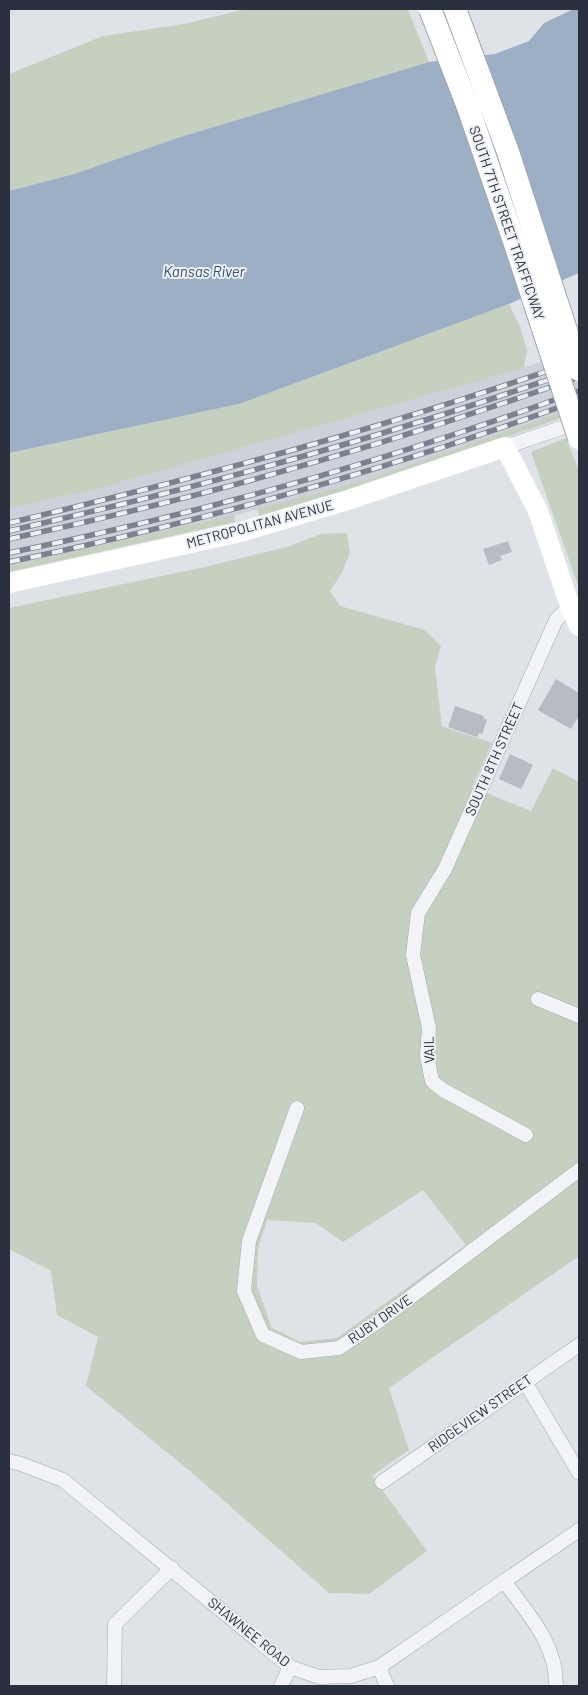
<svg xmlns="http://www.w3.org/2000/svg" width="588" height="1695" viewBox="0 0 588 1695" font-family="Barlow,sans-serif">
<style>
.built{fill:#ced1d9}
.green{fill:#c5d0c1;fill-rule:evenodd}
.water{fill:#9dafc4}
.building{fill:#b7bbc3}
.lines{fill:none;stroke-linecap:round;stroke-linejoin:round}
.street-casing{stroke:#a5a9b1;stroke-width:15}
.street{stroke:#f2f3f6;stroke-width:14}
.secondary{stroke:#fff;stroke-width:20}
.rail-casing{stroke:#7a828f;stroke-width:5.5}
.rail{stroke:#eef1f5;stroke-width:4;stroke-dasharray:11;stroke-linecap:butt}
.primary-bridge-casing{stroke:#a0a6b2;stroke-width:24;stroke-linecap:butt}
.primary-bridge{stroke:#fff;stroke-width:22}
.labels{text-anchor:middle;stroke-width:4;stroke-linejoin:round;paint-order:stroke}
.street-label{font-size:14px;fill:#2a303d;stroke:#eef1f5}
.water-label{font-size:15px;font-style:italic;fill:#384e6d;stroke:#eef1f5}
</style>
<rect width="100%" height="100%" fill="#dfe2e7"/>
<path class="built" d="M579,346V406L365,480L210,522L9,566V508L93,490L524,368Z"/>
<path class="green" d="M246,9H407L411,17L429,62L177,138L74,174L9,191V74L103,36L184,24Z
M509,304L519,324L527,349L524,368L93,490L9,508V453L239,404Z
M561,412L562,418L378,481L259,516L257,509L365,480Z
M566,438L579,471V588L531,452Z
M234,515L235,522L9,572V566Z
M347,533L350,552L342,573L330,591L340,606L425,630L441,646L435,667L442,726L492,743L472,787L531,811L553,768L579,782V1256L389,1388L409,1450L372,1476L427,1551L369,1594L329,1593L191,1472L86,1386L98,1337L57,1315L51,1271L9,1249V608L205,567L287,547L321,534ZM423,1190L466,1245L337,1338L300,1342L271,1327L257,1285L258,1249L267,1220L316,1223L343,1242Z"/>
<path class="water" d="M574,9H579V273L509,304L239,404L9,453V191L74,174L177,138L429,62L495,54L529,41L544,23Z"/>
<path class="building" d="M508,541L512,552L500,556L502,560L489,565L483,549Z
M556,679L579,693V716L571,729L538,710Z
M455,706L484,716L483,718L487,720L482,734L479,733L477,737L448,727Z
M510,754L533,765L521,789L499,779Z"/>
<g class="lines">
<g class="street-casing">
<path id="street" d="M505,447L579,422
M538,999L579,1016
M297,1108L249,1241L244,1291L263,1335L301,1352L339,1348L379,1321L579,1170
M526,1135L443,1090L432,1081L427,1056L429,1028L413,955L418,913L445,869L556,620L570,606
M525,1382L579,1473
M9,1461L21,1464L63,1480L290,1667L319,1677L351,1676L379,1667L579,1530
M382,1482L579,1345
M504,1581C528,1614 557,1644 556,1686
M379,1667L387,1686
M114,1686L115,1624L172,1568
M281,1686L290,1667"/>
</g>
<use href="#street" class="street"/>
<path class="secondary" d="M9,583L241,532L348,500L505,447L538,511L570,606L579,626"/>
<g class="rail-casing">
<path id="rail" d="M9,523C201,477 393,426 579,360
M9,531C201,487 393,435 579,369
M9,539C202,498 393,443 579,377
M9,553C202,513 394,459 579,391
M9,562C202,522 394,468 579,400"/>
</g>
<use href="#rail" class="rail"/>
<g class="primary-bridge-casing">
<path id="primary-bridge" d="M430,9L468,107L516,247L579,438
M455,9L508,152L579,370"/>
</g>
<use href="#primary-bridge" class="primary-bridge"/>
</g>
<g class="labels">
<g class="street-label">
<text transform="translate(507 223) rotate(71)" y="5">SOUTH 7TH STREET TRAFFICWAY</text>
<text transform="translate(260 524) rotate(-15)" y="5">METROPOLITAN AVENUE</text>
<text transform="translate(494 759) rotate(-66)" y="5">SOUTH 8TH STREET</text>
<text transform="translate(429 1050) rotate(-92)" y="5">VAIL</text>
<text transform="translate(380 1319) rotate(-35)" y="5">RUBY DRIVE</text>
<text transform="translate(480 1413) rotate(-35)" y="5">RIDGEVIEW STREET</text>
<text transform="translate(249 1632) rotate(39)" y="5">SHAWNEE ROAD</text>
</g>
<g class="water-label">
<text x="204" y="277">Kansas River</text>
</g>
</g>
<rect width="588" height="1695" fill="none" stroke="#2a303d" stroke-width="20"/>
</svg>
